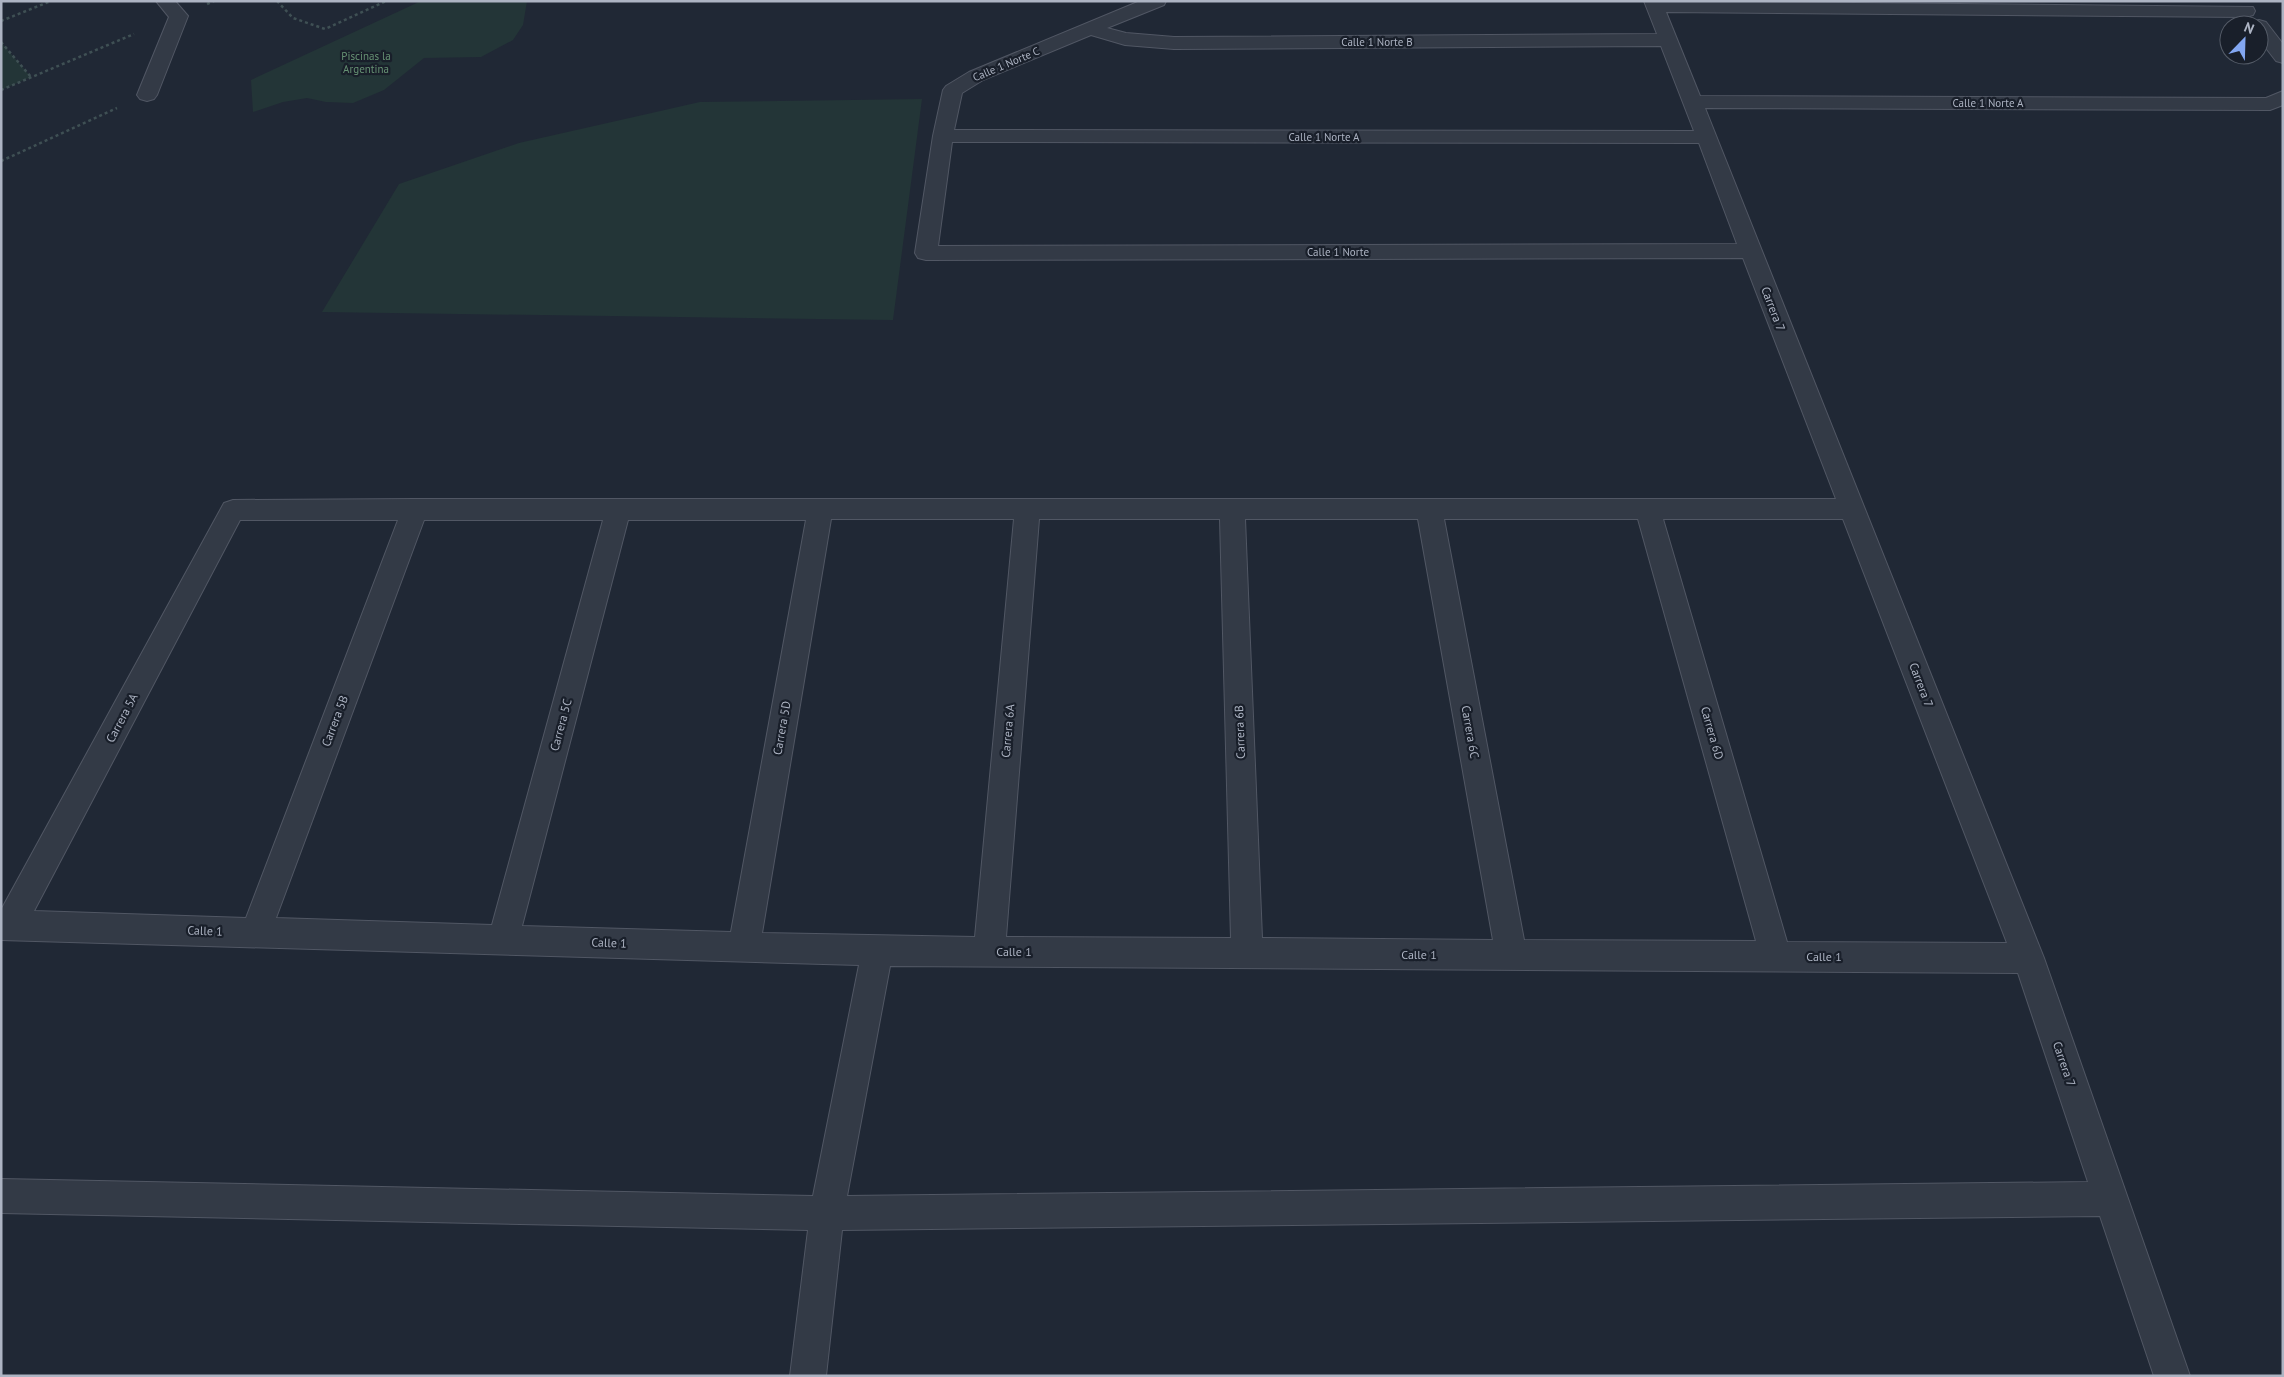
<svg xmlns="http://www.w3.org/2000/svg" width="2284" height="1377" viewBox="0 0 2284 1377" font-family="'PT Sans',sans-serif">
<style>
.green{fill:#233537}
.lines{fill:none;stroke-linecap:round;stroke-linejoin:round}
.minor-casing{stroke:#515764;stroke-width:2}
.path{stroke:#3f5054;stroke-width:2.5;stroke-dasharray:3 3;stroke-linecap:butt}
.minor{fill:#333a46;fill-rule:evenodd}
.labels{text-anchor:middle;stroke-width:4.5;stroke-linejoin:round;paint-order:stroke}
.far-street-label{font-size:11px;fill:#adb4c3;stroke:#191f2a}
.far-park-label{font-size:11px;fill:#669173;stroke:#191f2a}
.street-label{font-size:12px;fill:#adb4c3;stroke:#191f2a}
</style>
<rect width="100%" height="100%" fill="#202835"/>
<path class="green" d="M421,1H527L523,25L513,40L481,57L424,58L384,90L353,103L326,102L307,98L283,102L253,112L251,80Z
M1,42L31,77L1,90Z
M922,99L893,320L322,312L399,184L519,143L700,102Z"/>
<g class="lines">
<g class="minor-casing">
<path id="minor" d="M156,1H175L188,16L157,95L154,99L147,101L140,99L137,95L169,17Z
M1140,1H1166L1164,5L1107,28L1126,33L1174,37L1657,34L1644,1L2253,7L2255,11L2253,15L2246,17L1666,12L1700,96L2266,98L2283,91V105L2270,110L1705,108L2044,958L2190,1376H2154L2100,1216L842,1230L826,1376H790L808,1230L1,1213V1179L813,1196L859,965L1,940V910L224,503L233,500L415,499H1836L1743,258L926,260L918,258L915,253L933,136L943,90L946,86L969,72ZM1091,35L1125,45L1174,49L1661,46L1694,131L954,130L962,93L983,80ZM952,142L1699,143L1737,244L938,246ZM831,519H1014L975,937L762,933ZM1039,519H1220L1231,938L1006,937ZM1245,519H1418L1493,940L1262,938ZM1444,519H1638L1756,941L1524,940ZM1663,519H1843L2007,943L1787,942ZM240,520H398L246,918L34,911ZM424,520H603L492,925L276,918ZM628,520H806L731,932L522,926ZM890,966L2018,973L2088,1182L847,1196Z
M2259,20L2266,22L2283,44V63L2276,61L2259,39V25H2250L2252,22Z"/>
</g>
<path class="path" d="M277,1L293,18L325,29L386,1
M207,4L214,1
M1,21L51,1
M1,42L31,77
M1,90L134,34
M1,161L117,108"/>
<use href="#minor" class="minor"/>
</g>
<g class="labels">
<g class="far-street-label">
<text x="1377" y="46">Calle 1 Norte B</text>
<text transform="translate(1006 64) rotate(-23)" y="4">Calle 1 Norte C</text>
<text x="1988" y="107">Calle 1 Norte A</text>
<text x="1324" y="141">Calle 1 Norte A</text>
<text x="1338" y="256">Calle 1 Norte</text>
</g>
<g class="far-park-label">
<text x="366" y="60">Piscinas la<tspan x="366" dy="13">Argentina</tspan></text>
</g>
<g class="street-label">
<text transform="translate(1773 309) rotate(69)" y="4">Carrera 7</text>
<text transform="translate(1921 685) rotate(69)" y="4">Carrera 7</text>
<text transform="translate(122 718) rotate(-62)" y="4">Carrera 5A</text>
<text transform="translate(335 721) rotate(-69)" y="4">Carrera 5B</text>
<text transform="translate(561 725) rotate(-75)" y="4">Carrera 5C</text>
<text transform="translate(782 728) rotate(-80)" y="4">Carrera 5D</text>
<text transform="translate(1008 731) rotate(-85)" y="4">Carrera 6A</text>
<text transform="translate(1240 732) rotate(-92)" y="4">Carrera 6B</text>
<text transform="translate(1470 732) rotate(80)" y="4">Carrera 6C</text>
<text transform="translate(1712 733) rotate(74)" y="4">Carrera 6D</text>
<text transform="translate(205 931) rotate(2)" y="4">Calle 1</text>
<text transform="translate(609 943) rotate(2)" y="4">Calle 1</text>
<text x="1014" y="956">Calle 1</text>
<text x="1419" y="959">Calle 1</text>
<text x="1824" y="961">Calle 1</text>
<text transform="translate(2064 1064) rotate(71)" y="4">Carrera 7</text>
</g>
</g>
<rect width="2284" height="1377" fill="none" stroke="#adb4c3" stroke-width="5"/>
<g transform="translate(2244 40) rotate(23)"><circle r="24" fill="#191f2a" stroke="#545b67"/>
<path d="M0-4L9 19L0 12L-9 19Z" fill="#83a7f2"/>
<text y="-8" font-size="14" font-weight="bold" text-anchor="middle" fill="#adb4c3">N</text>
</g>
</svg>
